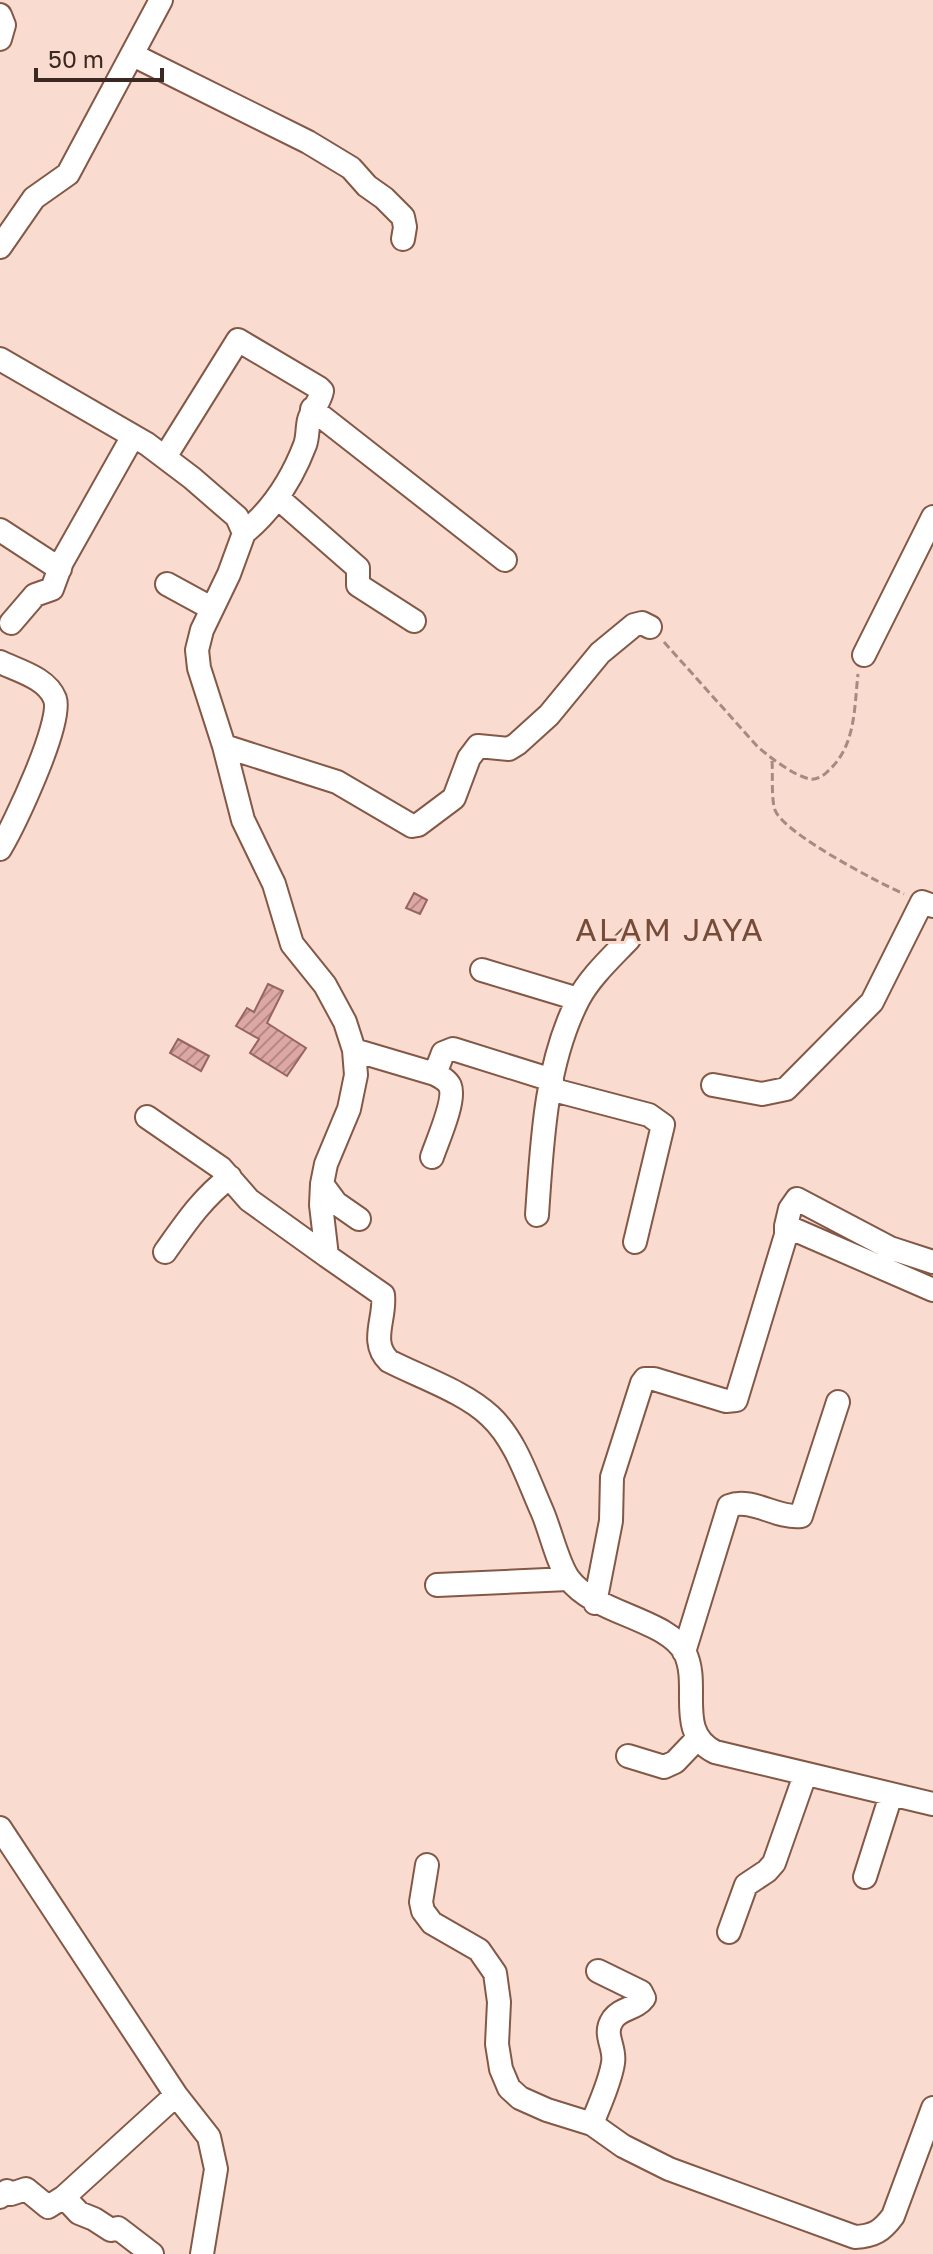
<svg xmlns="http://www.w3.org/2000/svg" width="933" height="2254" viewBox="0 0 933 2254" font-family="'Golos Text',sans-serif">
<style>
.building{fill:url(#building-hatch);stroke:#956561;stroke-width:2}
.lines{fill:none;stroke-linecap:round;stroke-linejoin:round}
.minor-casing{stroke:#835846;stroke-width:26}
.path{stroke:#a58b81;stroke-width:3;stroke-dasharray:8 4;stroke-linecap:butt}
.minor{stroke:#fff;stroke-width:22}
.labels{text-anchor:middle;stroke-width:6;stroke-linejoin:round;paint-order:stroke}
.quarter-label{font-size:32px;letter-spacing:2px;fill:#754b3a;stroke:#fadbcf}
</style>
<defs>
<pattern id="building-hatch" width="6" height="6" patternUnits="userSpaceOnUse" patternTransform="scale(2)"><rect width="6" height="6" fill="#dda8a4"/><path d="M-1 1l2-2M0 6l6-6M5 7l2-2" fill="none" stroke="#b48985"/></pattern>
</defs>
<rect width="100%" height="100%" fill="#fadbcf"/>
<path class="building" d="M414,893L427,900L420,914L406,908Z
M268,984L283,991L267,1023L306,1048L287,1076L250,1053L259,1039L236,1026L247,1008L254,1012Z
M178,1039L209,1056L201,1071L170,1053Z"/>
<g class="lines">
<g class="minor-casing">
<path id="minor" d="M0,15L4,25L0,39
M133,55L308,142L351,168L367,186L384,198L403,217L405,227L403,239
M0,247L34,198L68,174L161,0
M0,359L147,444L192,478L237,517L244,533L229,574L202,630L197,650L199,668L224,746L243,820L274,884L292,944L325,985L345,1022L354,1050L356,1075L349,1109L326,1164L322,1184L321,1205L327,1256L383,1295C386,1318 369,1342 389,1361C420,1377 465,1392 490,1416C516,1440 528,1480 542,1511C550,1529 558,1565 569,1579C595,1614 668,1619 685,1653C701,1686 675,1732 715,1752L933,1804
M312,409L505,560
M165,457L238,340L319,388L322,391C320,402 312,409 309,420C307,428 308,437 305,445C292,479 272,510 244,533
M278,498L358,568V585L414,621
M0,530L60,569
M167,584L211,608
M11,623L35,595L52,589L62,562L133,436
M864,655L933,517
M0,662C19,671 47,678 55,699C63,723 14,825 0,849
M224,746L337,782L412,826L418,825L454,798L469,758L478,746L509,749L517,744L549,715L600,653L634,625L642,623L650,627
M482,970L578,999
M354,1050L435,1074C441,1077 447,1080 450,1086C456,1100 437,1142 432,1157
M435,1074L443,1053L453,1049L552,1080
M713,1085L762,1094L786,1089L872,1002L922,902L933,906
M550,1089L649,1115L663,1125L635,1242
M147,1117L221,1168L249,1200L327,1256
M322,1184L336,1203L359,1219
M537,1215C542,1143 545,1065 578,1000C590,977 612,957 629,939
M786,1226L790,1209L797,1199L890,1248L933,1262
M165,1252C185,1224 202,1198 230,1177
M437,1585L568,1579
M595,1603L611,1521L612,1477L642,1383L645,1379H654L726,1401L736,1400L786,1235V1226L933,1290
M684,1652L729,1506C752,1497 777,1519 801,1516L838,1402
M628,1756L664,1767L675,1762L697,1739
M0,1828L176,2095L209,2137L216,2169L202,2254
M427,1865L421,1902L423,1911L432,1923L479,1950L495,1973L499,2002L497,2044L501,2069L509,2088L520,2098L547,2110L592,2124L623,2146L669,2169L855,2237C874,2236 882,2231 893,2216L933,2108
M865,1877L891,1795
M729,1932L746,1885L767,1871L774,1863L805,1775
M592,2124C599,2105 610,2083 613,2063C616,2046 602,2035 613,2019C621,2008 636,2009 644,1998L641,1992L598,1971
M0,2197L7,2191L11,2194L26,2189L48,2207L64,2197L176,2095
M64,2197L79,2213L94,2219L111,2230L118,2228L152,2254"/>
</g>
<path class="path" d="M664,642L757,746C768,756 794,776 810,779C816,780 823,776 827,772C856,747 854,709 858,674
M772,761C773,773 771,799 775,810C783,833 879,883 904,894"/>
<use href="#minor" class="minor"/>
</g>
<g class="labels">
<g class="quarter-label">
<text x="670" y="941">ALAM JAYA</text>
</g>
</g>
<path d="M36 68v12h126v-12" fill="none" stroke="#3b2820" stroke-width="4"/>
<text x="48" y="68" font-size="24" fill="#3b2820" stroke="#fadbcf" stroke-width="6" paint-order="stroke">50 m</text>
</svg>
